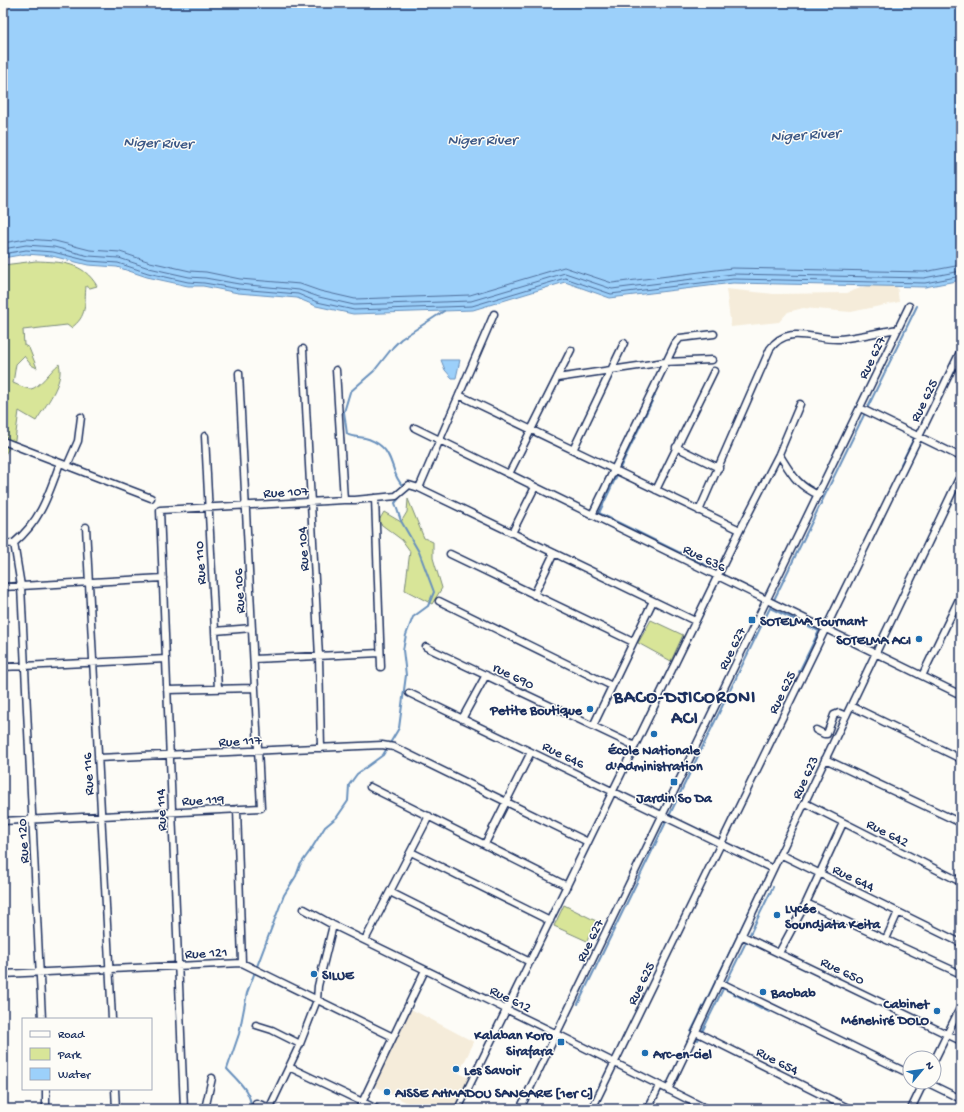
<svg xmlns="http://www.w3.org/2000/svg" width="964" height="1112" viewBox="0 0 964 1112" font-family="'Gochi Hand',sans-serif">
<style>
.built{fill:#f5ecda}
.green{fill:#d8e598;stroke:#7a8a7b}
.water{fill:#9cd0fa;stroke:#6890bc}
.lines{fill:none;stroke-linecap:round;stroke-linejoin:round}
.shore{stroke:#4f6f9c;stroke-width:1}
.stream{stroke:#6890bc;stroke-width:2}
.minor-casing{stroke:#1b2f5e;stroke-width:9}
.minor{stroke:#fdfcf7;stroke-width:6}
.poi-dot{fill:#1f6fb2;stroke:#fdfcf7;stroke-width:1.5}
.labels{text-anchor:middle;stroke-width:3;stroke-linejoin:round;paint-order:stroke}
.street-label{font-size:14px;fill:#1b2f5e;stroke:#fdfcf7}
.poi-label{font-size:14px;font-weight:bold;fill:#1b2f5e;stroke:#fdfcf7;text-anchor:start}
.water-label{font-size:15px;font-style:italic;fill:#3b5785;stroke:#fdfcf7}
.district-label{font-size:18px;font-weight:bold;letter-spacing:1px;fill:#1b2f5e;stroke:#fdfcf7}
</style>
<rect width="100%" height="100%" fill="#fdfcf7"/>
<filter id="ink" filterUnits="userSpaceOnUse"><feTurbulence type="fractalNoise" baseFrequency=".025" numOctaves="2"/><feDisplacementMap in="SourceGraphic" scale="8" xChannelSelector="R" yChannelSelector="G"/><feConvolveMatrix kernelMatrix="1 2 1 2 8 2 1 2 1" color-interpolation-filters="sRGB"/></filter>
<g filter="url(#ink)">
<path class="built" d="M896,275L899,302L851,312L803,308L788,312L779,322L731,327L726,289L774,294L847,293Z
M409,1008L474,1042L459,1073L469,1078L454,1109H419L373,1085Z"/>
<path class="green" d="M36,261C62,262 83,262 97,286L90,288L86,286C84,304 88,316 71,328L67,325L23,330L24,345L29,348L37,368L31,365L24,356L16,364L13,383C18,385 26,389 31,389C39,388 51,370 59,364C65,382 45,406 36,421L19,411L15,440L3,457V265Z
M408,499L424,538L433,542V558L442,588L432,604L405,590L410,551L402,540L378,522L384,512L401,522L407,512Z
M651,620L683,635L671,661L638,643Z
M564,905L596,921L587,941L554,926Z"/>
<path class="water" d="M3,3H961V280L925,287L733,283L610,298L565,282L473,310L353,314L316,306L297,298L238,293L203,286H188L147,277L117,267L88,265L52,256L26,254L3,258Z
M441,360H460L456,378H452L445,370Z"/>
<g class="lines">
<path class="shore" d="M3,243L26,239L55,241L90,250L120,252L150,262L190,271L206,272L240,279L300,284L320,291L355,299L470,295L564,267L612,283L732,268L924,272L961,265
M3,249L26,245L54,247L89,256L119,258L149,268L189,277L205,278L239,284L299,290L319,297L354,305L471,301L565,273L612,289L733,274L924,278L961,271
M3,254L26,250L53,252L89,261L118,263L148,273L188,282L204,283L239,289L298,294L317,302L354,310L472,306L565,278L611,294L733,279L925,283L961,276"/>
<path class="stream" d="M901,464L915,436
M620,468L655,395
M617,475L599,513L715,570
M405,488C392,478 394,457 382,447C378,443 370,439 365,438C359,436 353,438 347,434L344,412L350,392L374,371L393,347L401,339L444,311
M799,672L819,631L770,608L917,306
M669,816L770,608
M723,988L769,1012
M578,1004L666,822
M691,1032L766,877
M698,1040L773,887
M251,1109C252,1092 238,1081 227,1069L239,1034L247,993L284,895L296,876L300,865L310,851L325,827L337,817L348,801L349,785L357,774L383,755L399,728L406,675L403,650L406,635L413,617L428,606L434,592L419,552L401,521L395,503L404,492"/>
<g class="minor-casing">
<path id="minor" d="M303,349L319,657L321,748
M336,370L344,500
M557,378L665,362L712,360
M459,395L740,530
M860,408L961,457
M415,428L961,695
M205,436L218,689
M3,441L151,498
M676,447L719,468
M573,450L624,343
M779,454C791,473 797,486 819,495
M67,466L78,441L81,417
M509,474L571,350
M419,488L494,314
M656,490L714,371
M375,498L381,667
M699,511L770,349C788,323 815,341 840,339C859,337 879,332 898,329
M592,515L675,344L680,338L714,334
M86,527L112,1019
M512,533L535,487
M14,543L21,586L42,1019
M3,544L14,543C41,520 48,496 60,463
M450,554L633,642
M3,587L163,578
M534,595L554,553
M439,601L612,686
M215,631L252,628
M426,647L635,746
M254,659L380,653
M3,667L166,659
M922,676L961,595
M167,690L255,688
M409,693L773,869
M851,706L961,759
M462,719L486,675
M593,726L653,601
M816,730L824,734H827L834,715L839,713L846,716
M98,758L382,745L394,747L588,842
M825,759L961,823
M370,787L567,886
M805,803L961,882
M237,809L242,963
M3,821L261,808L239,373
M485,844L531,752
M411,852L550,921
M780,854L961,943
M390,892L530,962
M806,903L961,974
M304,909L333,925L557,1034L707,1109
M741,935L961,1041
M886,939L898,912
M365,940L429,816
M779,953L806,903L843,823
M3,974L242,963L393,1037
M719,982L910,1074
M256,1025L272,1030L300,1044
M696,1032L850,1109
M934,1061L961,1006
M289,1067L377,1109
M926,1082L961,1099
M46,1089V1109
M115,1089L116,1109
M668,1090L961,474
M256,1103L274,1109
M270,1107L300,1044L317,1000L318,986L333,925
M184,1109L160,510L344,500H355L396,496L409,485L419,488L695,621
M205,1109L212,1078
M359,1109L425,970
M458,1109L740,530L779,454L800,404
M520,1109L909,306
M592,1109L961,350
M648,1109L659,1086
M911,1109L924,1082"/>
</g>
<use href="#minor" class="minor"/>
</g>
</g>
<g class="poi-dot">
<rect x="748" y="616" width="8" height="8" rx="2"/>
<circle cx="919" cy="639" r="4"/>
<circle cx="590" cy="709" r="4"/>
<circle cx="654" cy="734" r="4"/>
<rect x="670" y="778" width="8" height="8" rx="2"/>
<circle cx="777" cy="915" r="4"/>
<circle cx="314" cy="974" r="4"/>
<circle cx="763" cy="992" r="4"/>
<circle cx="937" cy="1011" r="4"/>
<rect x="557" y="1038" width="8" height="8" rx="2"/>
<circle cx="645" cy="1053" r="4"/>
<circle cx="456" cy="1069" r="4"/>
<circle cx="387" cy="1092" r="4"/>
</g>
<g class="labels">
<g class="street-label">
<text transform="translate(871 357) rotate(-64)" y="5">Rue 627</text>
<text transform="translate(923 400) rotate(-64)" y="5">Rue 625</text>
<text transform="translate(286 491) rotate(-3)" y="5">Rue 107</text>
<text transform="translate(302 549) rotate(-93)" y="5">Rue 104</text>
<text transform="translate(705 557) rotate(26)" y="5">Rue 636</text>
<text transform="translate(199 563) rotate(-93)" y="5">Rue 110</text>
<text transform="translate(238 591) rotate(-93)" y="5">Rue 106</text>
<text transform="translate(731 648) rotate(-64)" y="5">Rue 627</text>
<text transform="translate(514 675) rotate(26)" y="5">rue 690</text>
<text transform="translate(781 692) rotate(-64)" y="5">Rue 625</text>
<text transform="translate(240 740) rotate(-3)" y="5">Rue 117</text>
<text transform="translate(564 754) rotate(26)" y="5">Rue 646</text>
<text transform="translate(87 774) rotate(-93)" y="5">Rue 116</text>
<text transform="translate(804 777) rotate(-65)" y="5">Rue 623</text>
<text transform="translate(203 799) rotate(-3)" y="5">Rue 119</text>
<text transform="translate(160 810) rotate(-92)" y="5">Rue 114</text>
<text transform="translate(888 832) rotate(27)" y="5">Rue 642</text>
<text transform="translate(22 841) rotate(-93)" y="5">Rue 120</text>
<text transform="translate(854 877) rotate(26)" y="5">Rue 644</text>
<text transform="translate(589 940) rotate(-64)" y="5">Rue 627</text>
<text transform="translate(206 952) rotate(-3)" y="5">Rue 121</text>
<text transform="translate(843 970) rotate(26)" y="5">Rue 650</text>
<text transform="translate(640 983) rotate(-64)" y="5">Rue 625</text>
<text transform="translate(511 998) rotate(26)" y="5">Rue 612</text>
<text transform="translate(778 1060) rotate(27)" y="5">Rue 654</text>
</g>
<g class="poi-label">
<text x="760" y="625">SOTELMA Tournant</text>
<text x="911" y="644" text-anchor="end">SOTELMA ACI</text>
<text x="582" y="714" text-anchor="end">Petite Boutique</text>
<text x="654" y="754" text-anchor="middle">École Nationale<tspan x="654" dy="16">d'Administration</tspan></text>
<text x="674" y="802" text-anchor="middle">Jardin So Da</text>
<text x="785" y="912">Lycée<tspan x="785" dy="16">Soundjata Keita</tspan></text>
<text x="322" y="979">SILUE</text>
<text x="771" y="997">Baobab</text>
<text x="929" y="1008" text-anchor="end">Cabinet<tspan x="929" dy="16">Ménehiré DOLO</tspan></text>
<text x="553" y="1039" text-anchor="end">Kalaban Koro<tspan x="553" dy="16">Sirafara</tspan></text>
<text x="653" y="1058">Arc-en-ciel</text>
<text x="464" y="1074">Les Savoir</text>
<text x="395" y="1097">AISSE AHMADOU SANGARE [1er C]</text>
</g>
<g class="water-label">
<text transform="translate(805 134) rotate(-3)" y="5">Niger River</text>
<text x="482" y="144">Niger River</text>
<text transform="translate(158 142) rotate(2)" y="5">Niger River</text>
</g>
<g class="district-label">
<text x="685" y="702">BACO-DJICORONI<tspan x="685" dy="21">ACI</tspan></text>
</g>
</g>
<rect width="964" height="1112" fill="none" stroke="#fdfcf7" stroke-width="16"/>
<rect x="8" y="8" width="948" height="1096" fill="none" stroke="#1b2f5e" stroke-width="1.5" filter="url(#ink)"/>
<rect x="22" y="1018" width="130" height="72" fill="#fdfcf7" stroke="#a3aaba"/>
<rect x="30" y="1031" width="20" height="6" fill="#fdfcf7" stroke="#a3aaba"/>
<text x="58" y="1038" font-size="12" fill="#1b2f5e">Road</text>
<rect x="30" y="1048" width="20" height="12" fill="#d8e598" stroke="#a3aaba"/>
<text x="58" y="1058" font-size="12" fill="#1b2f5e">Park</text>
<rect x="30" y="1068" width="20" height="12" fill="#9cd0fa" stroke="#a3aaba"/>
<text x="58" y="1078" font-size="12" fill="#1b2f5e">Water</text>
<g transform="translate(922 1070) rotate(61)"><circle r="19" fill="#fdfcf7" stroke="#a3aaba"/>
<path d="M0-3L7 15L0 10L-7 15Z" fill="#1f6fb2"/>
<text y="-6" font-size="11" font-weight="bold" text-anchor="middle" fill="#1b2f5e">N</text>
</g>
</svg>
